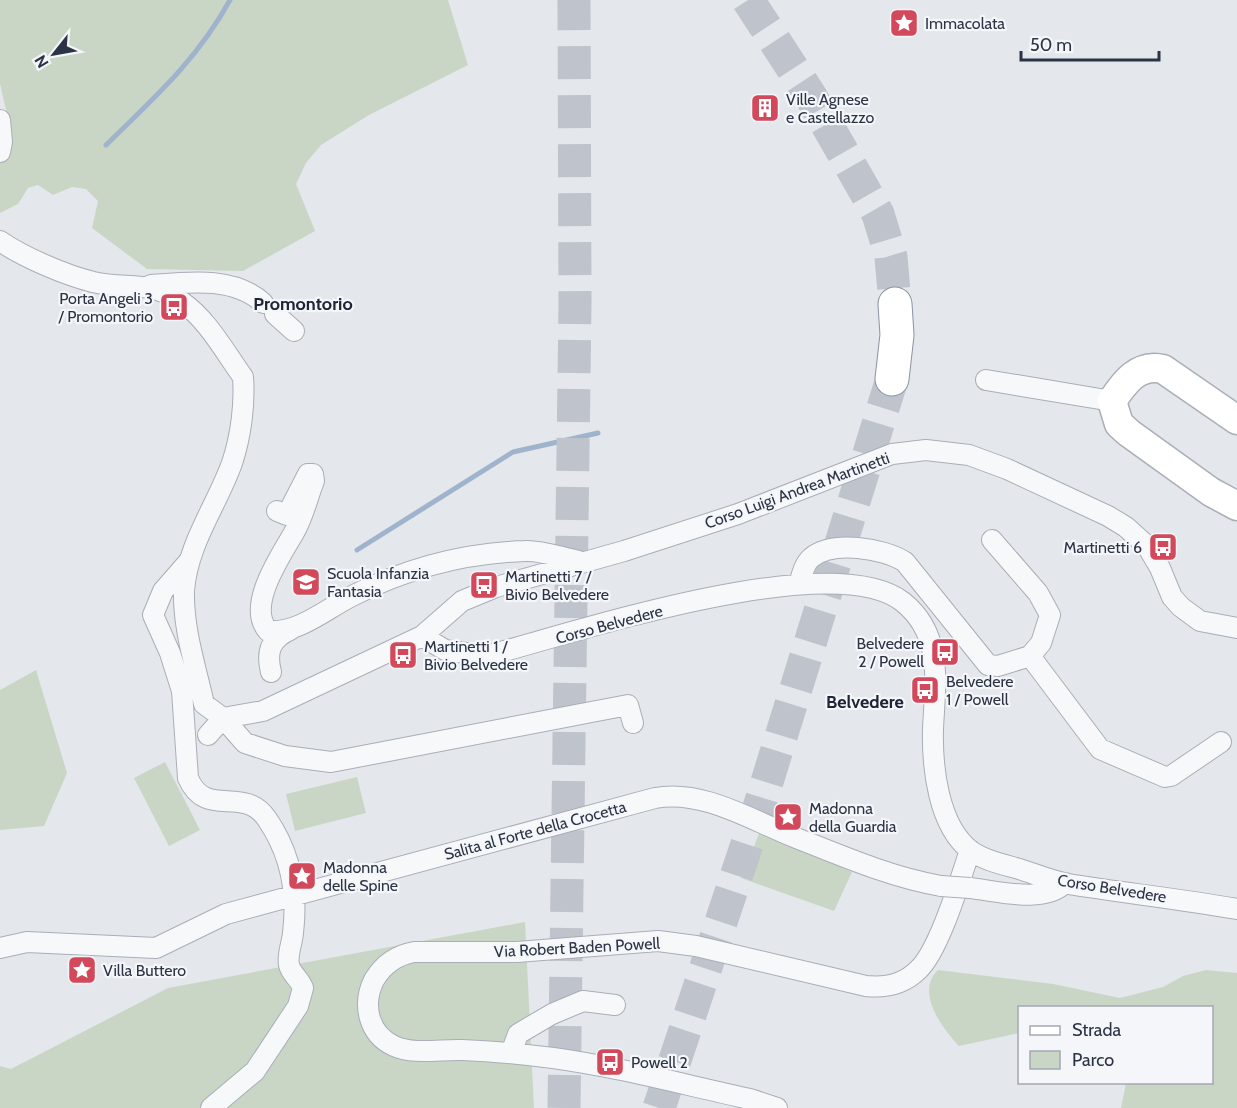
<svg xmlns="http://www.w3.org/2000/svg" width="1237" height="1108" viewBox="0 0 1237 1108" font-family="Cabin,sans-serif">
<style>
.green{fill:#c9d6c5}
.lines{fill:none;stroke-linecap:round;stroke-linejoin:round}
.stream{stroke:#9fb4cc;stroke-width:5}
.highway-tunnel{stroke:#bfc3cb;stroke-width:33;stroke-dasharray:33 16;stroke-linecap:butt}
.street-casing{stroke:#a9aeb7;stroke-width:22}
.secondary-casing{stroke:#a9aeb7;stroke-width:31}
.highway-casing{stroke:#8b94a3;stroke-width:35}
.street{stroke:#f7f8fa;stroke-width:20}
.secondary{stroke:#fff;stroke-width:28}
.highway{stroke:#fff;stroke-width:33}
.street-bridge-casing{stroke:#a9aeb7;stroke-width:22;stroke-linecap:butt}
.street-bridge{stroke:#f7f8fa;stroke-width:20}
.labels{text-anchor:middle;stroke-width:4.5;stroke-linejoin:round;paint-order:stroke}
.poi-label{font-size:16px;fill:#2b3445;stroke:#f4f6f9;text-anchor:start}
.street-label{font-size:16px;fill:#2b3445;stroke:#f4f6f9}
.neighbourhood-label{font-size:18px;font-weight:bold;fill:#1d2536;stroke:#f4f6f9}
</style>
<rect width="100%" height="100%" fill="#e4e7ec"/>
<path class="green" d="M0,0H448L468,65L369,115L321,145L306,163L296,184L315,231L243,271L147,269L92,228L98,201L86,189L72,187L53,195L38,185L28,188L18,204L0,213V163L10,127L0,84Z
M36,670L67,773L44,826L0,830V690Z
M165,762L200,830L169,846L134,778Z
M357,777L366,813L295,831L286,794Z
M761,829L852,872L834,911L741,878Z
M525,922L534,1108H0V1066L11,1069L168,988Z
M938,970L1053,984L1120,998L1163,987L1183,976L1206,970L1237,973V1108H1121L1126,1083L1212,1082V1008H1020L1019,1033L959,1046C942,1028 915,992 938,970Z"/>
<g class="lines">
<path class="stream" d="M106,145C154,98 197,60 230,0
M357,550L513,452L598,433"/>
<path class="highway-tunnel" d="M748,0L810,95L878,214L891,257L895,304
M564,1108L575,305L574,0
M659,1108L757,814L892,379"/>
<g class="street-casing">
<path id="street" d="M0,120L2,142L0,152
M0,241C23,257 65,275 93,282C129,290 147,279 182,302C207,319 225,352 243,377C245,404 241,436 232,463C217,505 187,545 184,591C183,629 196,668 204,704L223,718L263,711L422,636L462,601L496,587L624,551L738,514L892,454L926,450L969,455L1007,469L1108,516L1126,527L1147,546L1160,568L1172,597L1181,607L1200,621L1237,628
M151,285C188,282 234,276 263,303
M275,314L294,331
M986,380L1112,401
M277,511L287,515L308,474H313L314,481C308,496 304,514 296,529C283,553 245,605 268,631C298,634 326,609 352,596C405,569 464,553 525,551C542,550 562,558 579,561
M992,540L1038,593L1050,615L1041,643L1030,656
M190,560L163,591L153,615L170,653L182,691L188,778C206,820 243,784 267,819C291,854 298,892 293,933C292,944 287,954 289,965C291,974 300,979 303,988L298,1006L255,1071L211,1108
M799,584C802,575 804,564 811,558C832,540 884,548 905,562L988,665L998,666L1030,656L1100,749L1165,777L1171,776L1221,742
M422,636L445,650L486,656C571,634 832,546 903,602C944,635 935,683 933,729C932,767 938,826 971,851C984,860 1001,864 1016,868C1033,873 1051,881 1068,884C1124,893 1181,899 1237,909
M271,672C266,652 270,639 290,630
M208,735L223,718L245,743L285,756L331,762L628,705L633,723
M970,888C998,891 1044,904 1065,883
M0,948L27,942L156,948L226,914L655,798C702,789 751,820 794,837C842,856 890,877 941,886
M511,1053L518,1034L552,1014L583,1001L615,1005
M777,1108L750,1099C685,1085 619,1067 553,1058C523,1054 492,1051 462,1050C442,1049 413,1055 394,1046C368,1034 362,1004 374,980C383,965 397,955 414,952H517L658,941L696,946L866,986C885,988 904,984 918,970C939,951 960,880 970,850"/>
</g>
<g class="secondary-casing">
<path id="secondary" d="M1237,420L1163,369C1138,363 1124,383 1112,401L1119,424L1129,433L1211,492L1237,506"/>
</g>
<g class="highway-casing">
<path id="highway" d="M892,379L897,335L895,304"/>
</g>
<use href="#street" class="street"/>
<use href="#secondary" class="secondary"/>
<use href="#highway" class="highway"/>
<g class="street-bridge-casing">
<path id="street-bridge" d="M941,886L970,888"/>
</g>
<use href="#street-bridge" class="street-bridge"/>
</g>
<defs>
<g id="sight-square" transform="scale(1.5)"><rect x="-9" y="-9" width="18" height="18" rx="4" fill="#d1495b" stroke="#f4f6f9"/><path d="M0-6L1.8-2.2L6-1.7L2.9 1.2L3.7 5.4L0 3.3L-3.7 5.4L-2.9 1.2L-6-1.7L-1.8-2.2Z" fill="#fff"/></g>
<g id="building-square" transform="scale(1.5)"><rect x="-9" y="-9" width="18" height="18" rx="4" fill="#d1495b" stroke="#f4f6f9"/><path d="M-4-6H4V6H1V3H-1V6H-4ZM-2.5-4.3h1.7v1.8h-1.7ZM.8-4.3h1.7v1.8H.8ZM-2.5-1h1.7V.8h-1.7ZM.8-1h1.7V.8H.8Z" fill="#fff"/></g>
<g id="bus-square" transform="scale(1.5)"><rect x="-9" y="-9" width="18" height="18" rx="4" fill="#d1495b" stroke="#f4f6f9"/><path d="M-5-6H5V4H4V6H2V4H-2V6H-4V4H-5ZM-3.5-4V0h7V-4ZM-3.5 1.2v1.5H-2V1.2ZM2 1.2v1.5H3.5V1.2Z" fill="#fff"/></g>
<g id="school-square" transform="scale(1.5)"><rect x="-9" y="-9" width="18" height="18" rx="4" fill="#d1495b" stroke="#f4f6f9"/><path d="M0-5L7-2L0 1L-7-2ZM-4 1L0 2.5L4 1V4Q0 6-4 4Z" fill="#fff"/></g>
</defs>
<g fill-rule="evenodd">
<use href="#sight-square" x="904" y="23"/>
<use href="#building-square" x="765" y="108"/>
<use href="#bus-square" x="174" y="307"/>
<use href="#bus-square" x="1163" y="547"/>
<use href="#school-square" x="306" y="582"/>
<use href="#bus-square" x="484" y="585"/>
<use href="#bus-square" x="945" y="652"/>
<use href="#bus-square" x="403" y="655"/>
<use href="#bus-square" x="925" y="690"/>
<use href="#sight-square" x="788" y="817"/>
<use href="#sight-square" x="302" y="876"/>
<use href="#sight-square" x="82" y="970"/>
<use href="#bus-square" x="610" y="1062"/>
</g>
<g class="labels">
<g class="poi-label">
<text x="925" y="29">Immacolata</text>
<text x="786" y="105">Ville Agnese<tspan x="786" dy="18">e Castellazzo</tspan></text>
<text x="153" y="304" text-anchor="end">Porta Angeli 3<tspan x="153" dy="18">/ Promontorio</tspan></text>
<text x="1142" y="553" text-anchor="end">Martinetti 6</text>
<text x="327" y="579">Scuola Infanzia<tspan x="327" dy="18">Fantasia</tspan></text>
<text x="505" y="582">Martinetti 7 /<tspan x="505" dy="18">Bivio Belvedere</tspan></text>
<text x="924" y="649" text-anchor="end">Belvedere<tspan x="924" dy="18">2 / Powell</tspan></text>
<text x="424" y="652">Martinetti 1 /<tspan x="424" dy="18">Bivio Belvedere</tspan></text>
<text x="946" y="687">Belvedere<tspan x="946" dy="18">1 / Powell</tspan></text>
<text x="809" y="814">Madonna<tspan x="809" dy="18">della Guardia</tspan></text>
<text x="323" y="873">Madonna<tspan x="323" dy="18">delle Spine</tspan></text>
<text x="103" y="976">Villa Buttero</text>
<text x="631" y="1068">Powell 2</text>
</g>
<g class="street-label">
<text transform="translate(797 490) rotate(-20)" y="6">Corso Luigi Andrea Martinetti</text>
<text transform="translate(609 624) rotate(-15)" y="6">Corso Belvedere</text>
<text transform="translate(535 830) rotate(-15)" y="6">Salita al Forte della Crocetta</text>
<text transform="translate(1112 888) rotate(9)" y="6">Corso Belvedere</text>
<text transform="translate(577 947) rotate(-3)" y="6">Via Robert Baden Powell</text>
</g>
<g class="neighbourhood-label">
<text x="303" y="310">Promontorio</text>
<text x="865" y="708">Belvedere</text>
</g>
</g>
<rect x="1018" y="1006" width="195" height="78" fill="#f4f6f9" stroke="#a4a8b1" stroke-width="1.5"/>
<rect x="1030" y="1026" width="30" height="9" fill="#ffffff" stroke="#a4a8b1" stroke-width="1.5"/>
<text x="1072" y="1036" font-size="18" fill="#2b3445">Strada</text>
<rect x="1030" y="1051" width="30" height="18" fill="#c9d6c5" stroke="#a4a8b1" stroke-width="1.5"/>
<text x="1072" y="1066" font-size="18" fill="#2b3445">Parco</text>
<g transform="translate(54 54) rotate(239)" stroke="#f4f6f9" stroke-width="4.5" paint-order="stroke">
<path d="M0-4.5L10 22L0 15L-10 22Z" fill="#2b3445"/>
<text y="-9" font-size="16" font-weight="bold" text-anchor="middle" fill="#2b3445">N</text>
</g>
<path d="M1021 51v9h138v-9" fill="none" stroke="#2b3445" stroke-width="3"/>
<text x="1030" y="51" font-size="18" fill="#2b3445" stroke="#f4f6f9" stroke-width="4.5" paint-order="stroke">50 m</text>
</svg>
